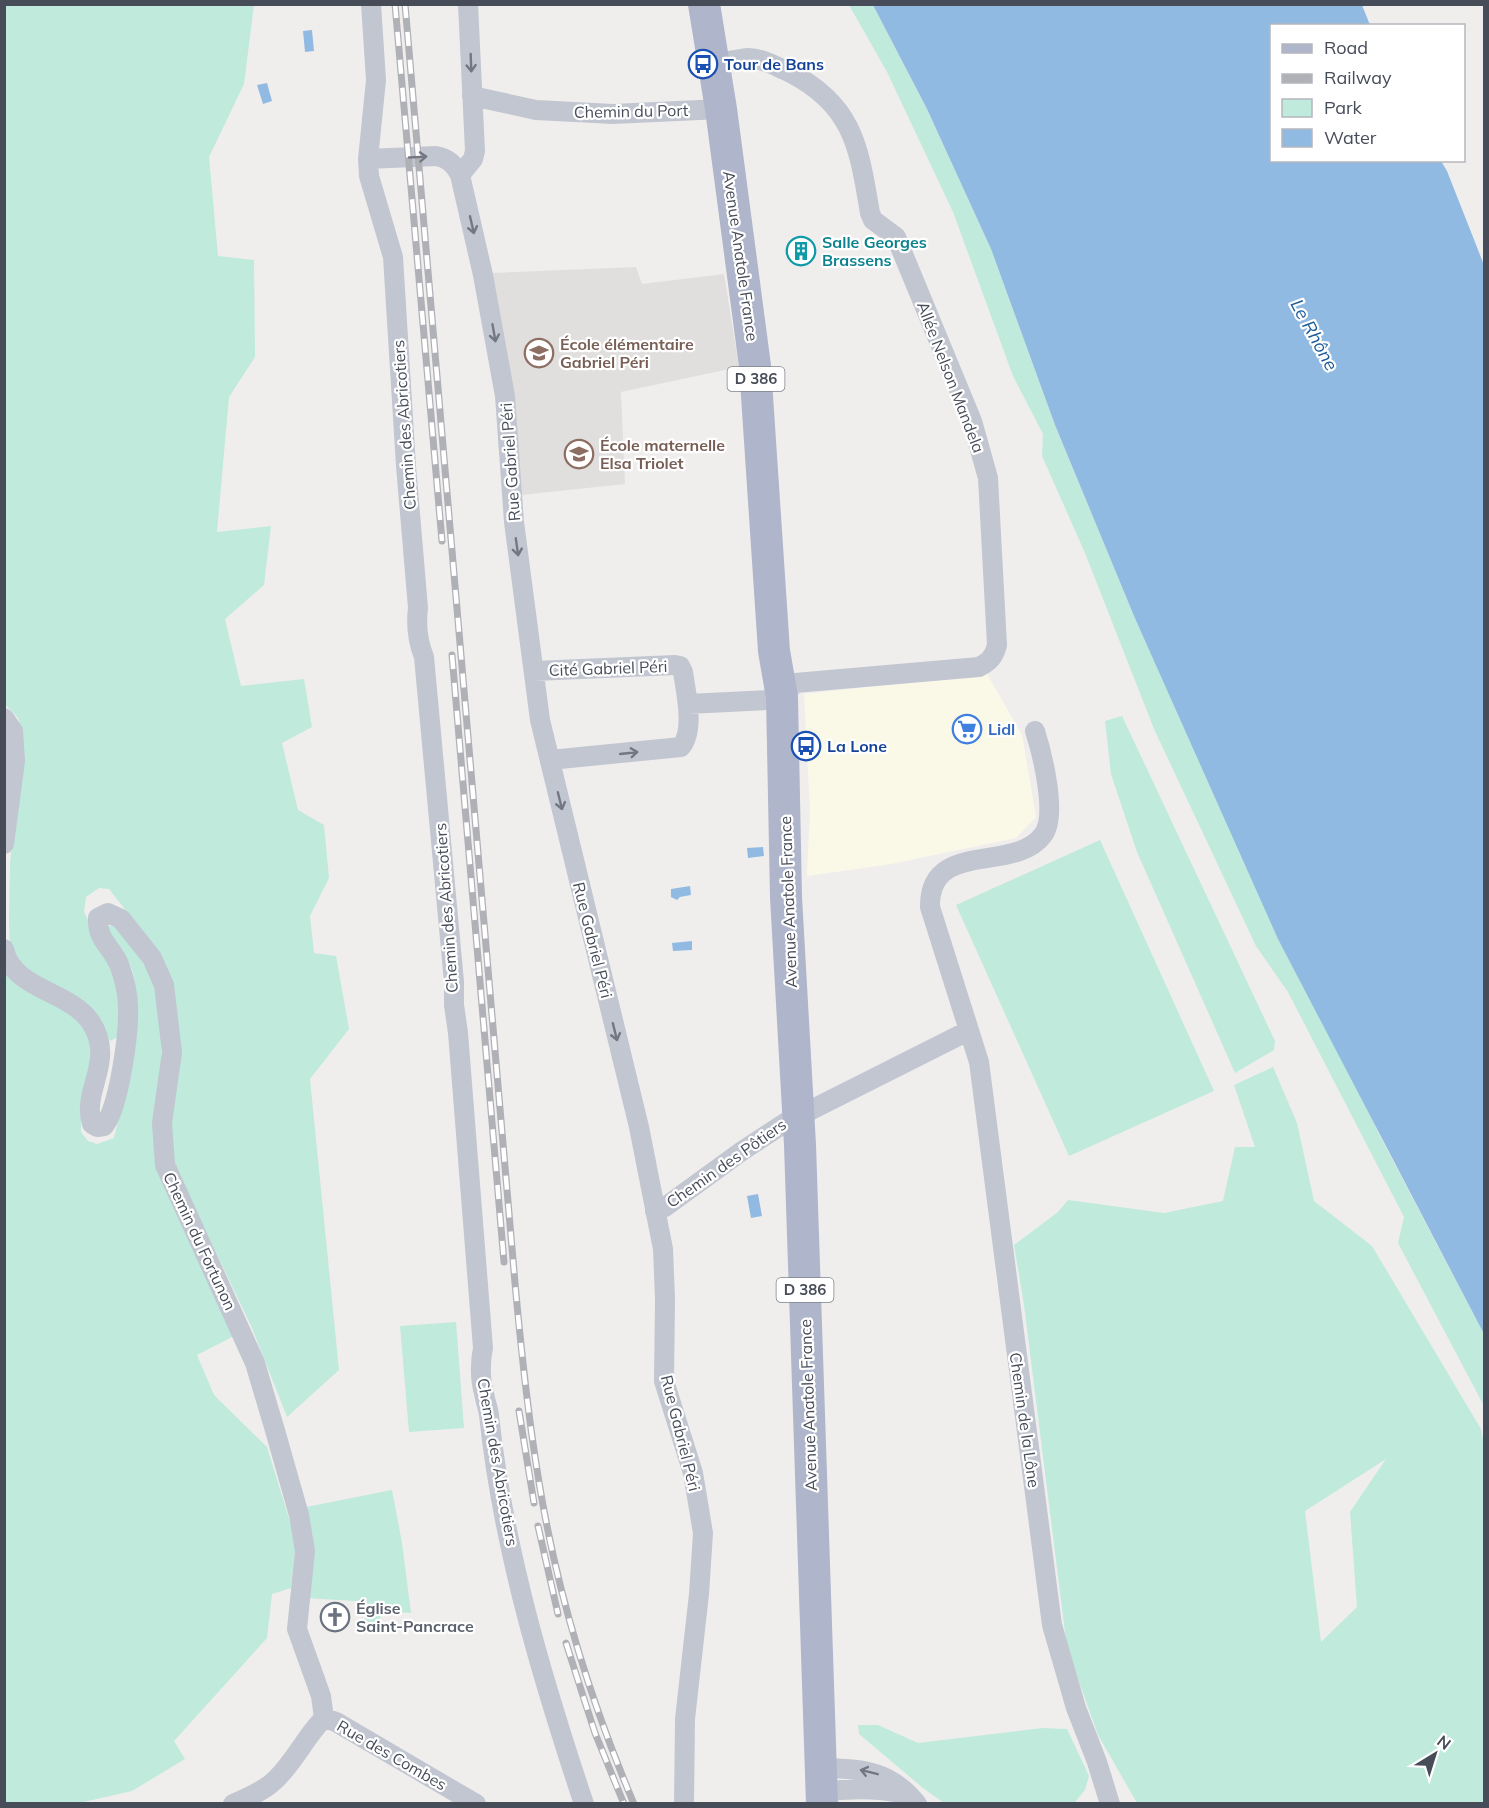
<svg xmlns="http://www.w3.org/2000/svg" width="1489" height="1808" viewBox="0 0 1489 1808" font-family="Mulish,sans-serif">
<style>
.commercial{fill:#faf9e8}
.education{fill:#e1dfde}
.green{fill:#bfeadc;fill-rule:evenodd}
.water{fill:#91bae3}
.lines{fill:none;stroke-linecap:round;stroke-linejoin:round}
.street{stroke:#c2c6d1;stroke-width:20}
.primary{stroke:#afb5ca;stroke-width:32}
.rail-casing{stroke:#b0b1b7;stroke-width:7}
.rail{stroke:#fff;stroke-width:4.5;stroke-dasharray:14;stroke-linecap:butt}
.oneway{stroke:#727783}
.labels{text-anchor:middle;stroke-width:4.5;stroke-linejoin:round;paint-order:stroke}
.shield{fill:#fff;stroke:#7e828b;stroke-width:1.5}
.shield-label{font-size:15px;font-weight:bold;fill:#474c59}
.transit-label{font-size:16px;font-weight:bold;fill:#164399;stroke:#fff;text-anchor:start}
.street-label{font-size:16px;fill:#474c59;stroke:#fff}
.culture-label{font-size:16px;font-weight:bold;fill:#0d838f;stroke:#fff;text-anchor:start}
.education-label{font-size:16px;font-weight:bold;fill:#785e54;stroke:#fff;text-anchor:start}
.shop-label{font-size:16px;font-weight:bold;fill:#366cbe;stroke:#fff;text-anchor:start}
.worship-label{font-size:16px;font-weight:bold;fill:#5b616d;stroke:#fff;text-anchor:start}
.water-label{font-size:18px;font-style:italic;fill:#1a5b99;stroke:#fff}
</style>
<rect width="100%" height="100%" fill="#f0eeed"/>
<path class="commercial" d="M987,674L1022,735L1036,817L1016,838L891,864L807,876L810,809L804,694Z"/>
<path class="education" d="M636,267L642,284L724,274L739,367L621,392L625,484L522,495L490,273Z"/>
<path class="green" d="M4,5H254L244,84L209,157L218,256L254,260L255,357L229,397L217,532L271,526L264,585L225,619L241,686L304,679L312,727L282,743L298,810L324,825L329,878L310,916L314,953L336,956L349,1029L310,1079L339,1370L287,1417L252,1328L177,1171L171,1149L172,1114L149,940L109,889L99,888L86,897L84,912L120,984L121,1036L110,1041L95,1014L38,978L16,959L10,944L9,921L10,864L22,729L18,718L4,703Z
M849,5H873L927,109L991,249L1055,425L1134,616L1381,1138L1484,1334V1406L1398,1243L1404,1217L1288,992L1256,946L1154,729L1085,553L1042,456L1043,434L1013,376L953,212L887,72Z
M1122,716L1275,1041L1274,1050L1235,1073L1137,852L1111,774L1105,721Z
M1100,840L1214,1091L1069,1156L956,905Z
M108,926H115L133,947L147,969L159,996L162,1026L161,1077L155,1137L238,1334L197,1355L214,1395L267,1447L296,1541L291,1588L272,1594L267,1638L174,1741L185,1759L132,1791L79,1803H5L4,966L62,1003L89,1033L93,1060L81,1120V1132L88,1141L97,1144L114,1138L122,1105L136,994C134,962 126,956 106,933Z
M1273,1067L1297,1123L1314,1201L1372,1246L1481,1429L1484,1444V1803H1137L1098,1735L1067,1648L1024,1305L1014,1245L1058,1212L1068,1200L1164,1213L1223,1201L1235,1147H1255L1234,1085ZM1386,1459L1350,1512L1357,1607L1321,1642L1305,1511Z
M456,1322L464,1428L409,1432L400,1326Z
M392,1490L402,1543L411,1613L382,1611L377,1632L362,1629L365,1623V1612L355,1611V1601L305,1598L313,1537L306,1507Z
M858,1725H878L918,1743L1042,1728L1067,1729L1089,1776L1085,1790L1075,1802L1061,1804L944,1803L923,1788L859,1734Z"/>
<path class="water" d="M873,5H1362L1370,25L1272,26V160L1441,161L1447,171L1484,265V1334L1278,939L1134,616L1055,425L991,249L927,109Z
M312,30L314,51L305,52L303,31Z
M267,83L272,101L263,104L257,85Z
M763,847L764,856L748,858L747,848Z
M690,886L691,895L680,897L677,900L671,897V889Z
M692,941V950L673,951L672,943Z
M758,1194L762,1216L751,1218L747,1196Z"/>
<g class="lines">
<path class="street" d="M371,4L376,80L368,159L369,176L393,257L406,466L418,608C416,624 418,642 424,657L454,982V1005L458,1033L483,1348C480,1362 480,1380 484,1393C485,1401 488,1407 489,1415C503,1548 542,1678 584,1804
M472,96L536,110L613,114L721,109
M368,159L436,156C448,158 454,164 460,175L483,275L505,396L514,522L540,720L639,1127L663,1249L665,1299L664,1381L693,1473L703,1533L699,1594L685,1719L684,1804
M460,175L473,159L475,151L468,4
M534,671L675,665L680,666L683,672C686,693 695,730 681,747L550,760
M688,704L768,700L782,697L795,683L979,667C989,662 994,657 997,645L988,478L972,421L896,237L873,220L870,213C859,148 854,105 789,72C777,67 762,58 749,58C737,59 725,62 713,63
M4,718L13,731L15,761L4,844
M1035,731C1042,753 1058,816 1043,835C1014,874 929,839 930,907L979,1062L1052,1625L1076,1708L1097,1762L1110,1804
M4,949C12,989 69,991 90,1021C117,1061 81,1089 92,1124L97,1127L104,1126C119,1107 129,1034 128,1008C128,994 125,981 120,967C113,947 97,942 98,918L108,913L121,919L152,958L164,985L172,1052L162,1123L165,1165L255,1363L274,1427L299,1515L305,1551L297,1629L321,1696L324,1718
M655,1211L665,1207L742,1151L797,1115L809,1111L968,1031
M821,1768C862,1769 890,1770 917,1804
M822,1792C851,1788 877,1788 905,1794
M233,1804C246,1798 264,1791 274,1781C294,1763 305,1737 324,1718L336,1722L476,1804"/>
<path class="primary" d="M704,4L721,109L755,366L774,651L782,697L786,897L800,1145L822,1804"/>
<g class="rail-casing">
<path id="rail" d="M395,4L442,541
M405,4L515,1283C521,1349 528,1416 539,1482C557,1593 590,1700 634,1804
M452,655L504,1262
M519,1411L534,1503
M538,1526L558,1614
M566,1643L595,1733L624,1804"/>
</g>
<use href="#rail" class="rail"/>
</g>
<defs><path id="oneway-shaft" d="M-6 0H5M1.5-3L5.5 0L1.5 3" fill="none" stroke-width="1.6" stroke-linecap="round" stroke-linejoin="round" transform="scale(1.5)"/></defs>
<g class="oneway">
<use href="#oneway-shaft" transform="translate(471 63) rotate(88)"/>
<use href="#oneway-shaft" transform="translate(418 157) rotate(-3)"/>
<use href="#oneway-shaft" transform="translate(472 225) rotate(77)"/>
<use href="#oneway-shaft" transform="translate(494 333) rotate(80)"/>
<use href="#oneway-shaft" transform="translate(517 547) rotate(82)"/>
<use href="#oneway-shaft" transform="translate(629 753) rotate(-6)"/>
<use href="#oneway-shaft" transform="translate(560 801) rotate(76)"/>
<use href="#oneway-shaft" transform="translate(615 1032) rotate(76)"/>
<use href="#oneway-shaft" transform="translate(869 1772) rotate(-166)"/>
</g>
<defs>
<g id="bus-ring" transform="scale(1.5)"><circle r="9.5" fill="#fff" stroke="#1a4fb4" stroke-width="1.5"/><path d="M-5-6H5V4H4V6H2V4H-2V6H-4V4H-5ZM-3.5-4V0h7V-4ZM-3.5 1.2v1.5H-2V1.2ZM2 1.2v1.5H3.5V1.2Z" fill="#1a4fb4"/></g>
<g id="building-ring" transform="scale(1.5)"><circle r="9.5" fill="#fff" stroke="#0f9aa8" stroke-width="1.5"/><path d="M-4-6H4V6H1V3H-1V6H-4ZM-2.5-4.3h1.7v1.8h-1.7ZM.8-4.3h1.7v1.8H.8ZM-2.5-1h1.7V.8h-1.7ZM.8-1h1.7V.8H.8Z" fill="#0f9aa8"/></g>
<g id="school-ring" transform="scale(1.5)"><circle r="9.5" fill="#fff" stroke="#8d6e63" stroke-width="1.5"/><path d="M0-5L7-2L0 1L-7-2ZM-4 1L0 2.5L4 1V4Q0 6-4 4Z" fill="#8d6e63"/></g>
<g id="supermarket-ring" transform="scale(1.5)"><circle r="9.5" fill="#fff" stroke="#3f7fe0" stroke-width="1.5"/><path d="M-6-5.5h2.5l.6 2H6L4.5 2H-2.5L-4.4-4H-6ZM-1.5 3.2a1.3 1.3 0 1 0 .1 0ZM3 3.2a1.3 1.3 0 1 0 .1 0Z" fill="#3f7fe0"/></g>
<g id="church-ring" transform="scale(1.5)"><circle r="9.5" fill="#fff" stroke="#6b7280" stroke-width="1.5"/><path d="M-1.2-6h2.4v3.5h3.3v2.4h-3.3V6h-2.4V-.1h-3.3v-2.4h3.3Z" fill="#6b7280"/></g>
</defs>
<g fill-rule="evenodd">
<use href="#bus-ring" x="703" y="64"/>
<use href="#building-ring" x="801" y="251"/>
<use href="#school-ring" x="539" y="353"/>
<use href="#school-ring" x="579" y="454"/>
<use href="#supermarket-ring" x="967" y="729"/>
<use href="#bus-ring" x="806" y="746"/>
<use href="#church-ring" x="335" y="1617"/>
</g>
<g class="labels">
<g class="shield">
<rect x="727.5" y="367" width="57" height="24" rx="4.5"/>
<rect x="776.5" y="1278" width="57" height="24" rx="4.5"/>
</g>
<g class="shield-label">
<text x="756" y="384">D 386</text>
<text x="805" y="1295">D 386</text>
</g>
<g class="transit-label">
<text x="724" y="70">Tour de Bans</text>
<text x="827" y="752">La Lone</text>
</g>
<g class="street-label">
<text transform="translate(631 111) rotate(-1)" y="6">Chemin du Port</text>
<text transform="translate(741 256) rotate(82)" y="6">Avenue Anatole France</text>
<text transform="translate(951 377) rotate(69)" y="6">Allée Nelson Mandela</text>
<text transform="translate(404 425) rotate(-94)" y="6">Chemin des Abricotiers</text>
<text transform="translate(510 462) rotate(-94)" y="6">Rue Gabriel Péri</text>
<text transform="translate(608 668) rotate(-2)" y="6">Cité Gabriel Péri</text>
<text transform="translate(788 902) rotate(-92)" y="6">Avenue Anatole France</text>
<text transform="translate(446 908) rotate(-94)" y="6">Chemin des Abricotiers</text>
<text transform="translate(593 940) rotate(76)" y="6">Rue Gabriel Péri</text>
<text transform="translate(726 1163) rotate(-35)" y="6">Chemin des Pôtiers</text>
<text transform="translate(200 1241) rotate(65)" y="6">Chemin du Fortunon</text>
<text transform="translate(808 1405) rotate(-92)" y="6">Avenue Anatole France</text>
<text transform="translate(1025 1420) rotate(82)" y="6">Chemin de la Lône</text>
<text transform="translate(681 1433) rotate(76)" y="6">Rue Gabriel Péri</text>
<text transform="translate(498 1462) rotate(80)" y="6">Chemin des Abricotiers</text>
<text transform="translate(392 1755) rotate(30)" y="6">Rue des Combes</text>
</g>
<g class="culture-label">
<text x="822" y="248">Salle Georges<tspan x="822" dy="18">Brassens</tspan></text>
</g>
<g class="education-label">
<text x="560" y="350">École élémentaire<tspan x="560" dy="18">Gabriel Péri</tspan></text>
<text x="600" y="451">École maternelle<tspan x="600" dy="18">Elsa Triolet</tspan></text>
</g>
<g class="shop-label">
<text x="988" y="735">Lidl</text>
</g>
<g class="worship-label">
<text x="356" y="1614">Église<tspan x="356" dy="18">Saint-Pancrace</tspan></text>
</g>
<g class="water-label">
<text transform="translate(1314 335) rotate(61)" y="6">Le Rhône</text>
</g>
</g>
<rect width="1489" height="1808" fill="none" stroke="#474c59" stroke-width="12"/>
<rect x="1270" y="24" width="195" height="138" fill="#ffffff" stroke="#b5b7bd" stroke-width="1.5"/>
<rect x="1282" y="44" width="30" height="9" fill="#afb5ca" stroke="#b5b7bd" stroke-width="1.5"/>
<text x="1324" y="54" font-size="18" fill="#474c59">Road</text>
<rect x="1282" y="74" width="30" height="9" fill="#b0b1b7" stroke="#b5b7bd" stroke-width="1.5"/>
<text x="1324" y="84" font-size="18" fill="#474c59">Railway</text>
<rect x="1282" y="99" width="30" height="18" fill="#bfeadc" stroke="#b5b7bd" stroke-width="1.5"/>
<text x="1324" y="114" font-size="18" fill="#474c59">Park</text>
<rect x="1282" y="129" width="30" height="18" fill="#91bae3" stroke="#b5b7bd" stroke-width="1.5"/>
<text x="1324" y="144" font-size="18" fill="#474c59">Water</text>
<g transform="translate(1435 1754) rotate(38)" stroke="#ffffff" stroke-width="4.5" paint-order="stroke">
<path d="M0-4.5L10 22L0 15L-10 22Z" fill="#474c59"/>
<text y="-9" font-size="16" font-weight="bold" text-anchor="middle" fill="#474c59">N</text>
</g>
</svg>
